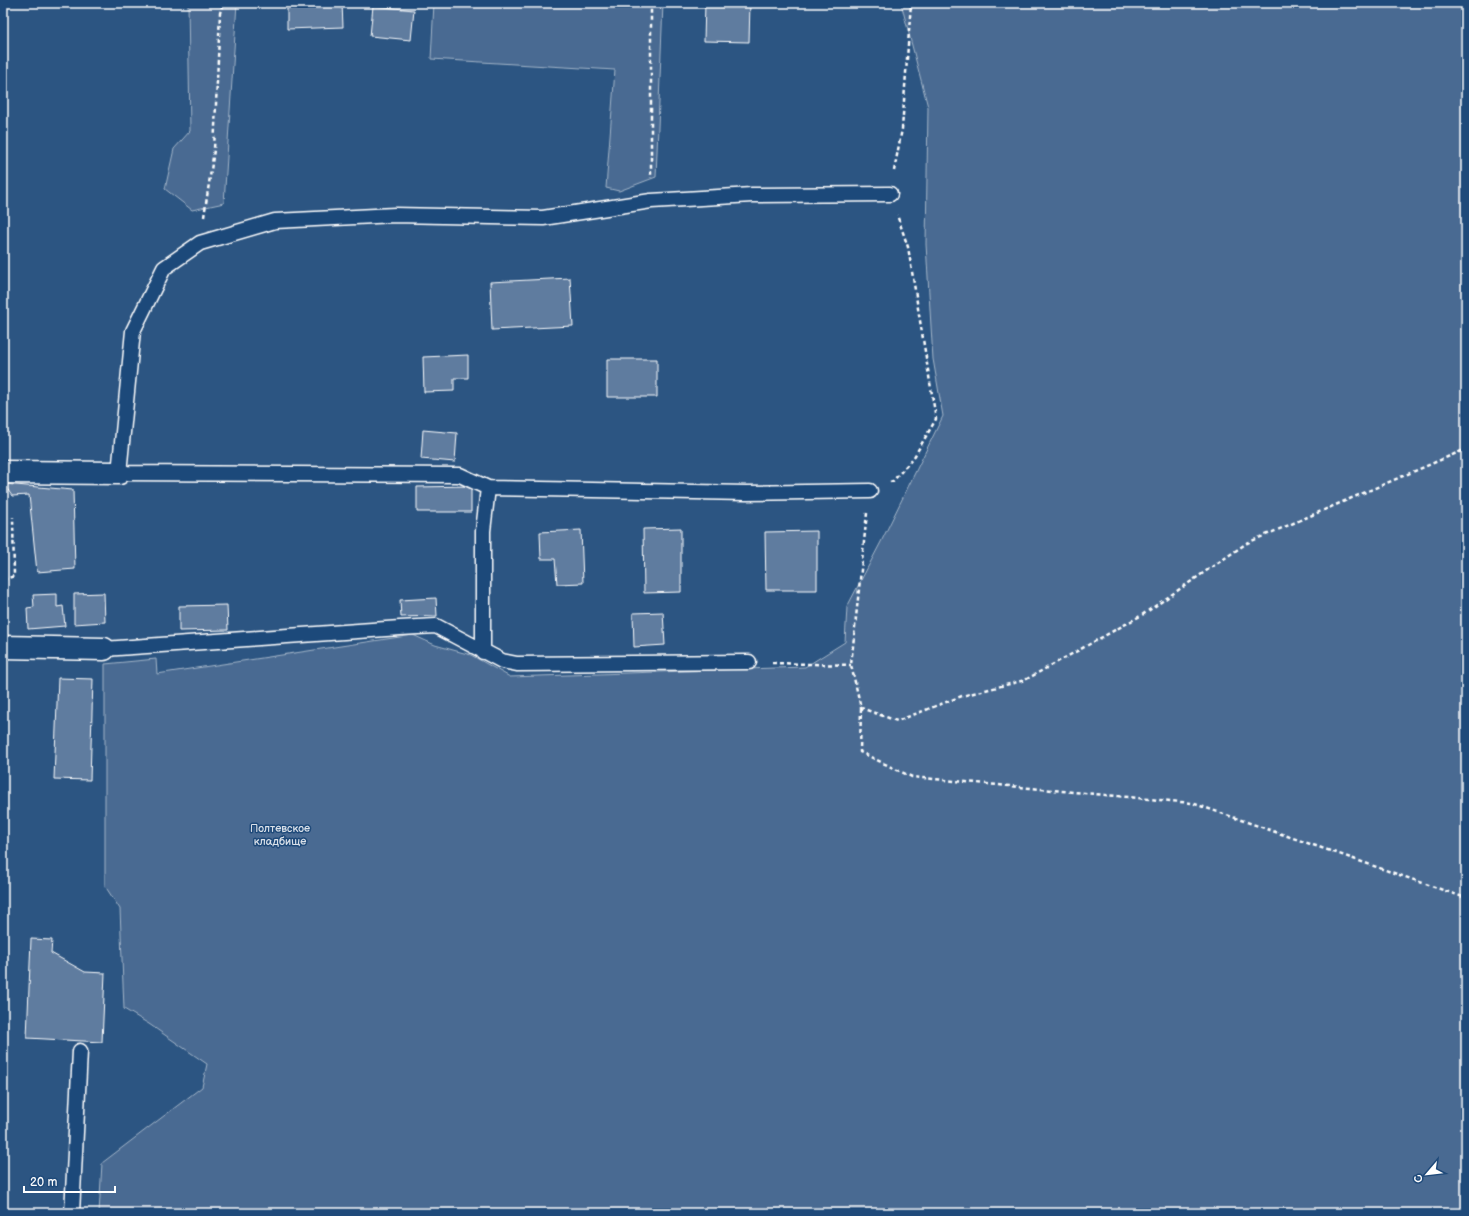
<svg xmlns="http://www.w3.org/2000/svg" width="1469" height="1216" viewBox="0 0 1469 1216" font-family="'Balsamiq Sans',sans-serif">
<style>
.green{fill:#486b92;stroke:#a4b5c8}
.building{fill:#5e7c9f;stroke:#fff}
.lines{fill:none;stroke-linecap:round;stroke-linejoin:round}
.lane-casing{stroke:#fff;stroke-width:17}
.street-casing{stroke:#fff;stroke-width:25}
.path{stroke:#fff;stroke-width:2.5;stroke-dasharray:4 3;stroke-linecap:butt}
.lane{stroke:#1f4a7a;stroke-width:14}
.street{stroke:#1f4a7a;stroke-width:22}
.labels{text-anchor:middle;stroke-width:3;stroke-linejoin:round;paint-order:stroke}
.park-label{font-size:11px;fill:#dae1e9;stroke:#1f4a7a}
</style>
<rect width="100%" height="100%" fill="#2c5582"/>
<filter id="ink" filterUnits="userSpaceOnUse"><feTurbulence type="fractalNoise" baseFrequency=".025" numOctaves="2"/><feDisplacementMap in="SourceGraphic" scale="8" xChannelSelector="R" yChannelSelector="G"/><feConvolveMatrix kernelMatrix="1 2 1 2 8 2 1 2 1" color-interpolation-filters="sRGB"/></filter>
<g filter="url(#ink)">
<path class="green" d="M188,3H237L224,203L192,210L165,189L174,149L190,131Z
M434,3H663L656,177L619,191L606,188L615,70L431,59Z
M901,3H1466V1213H99L102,1163L202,1087L207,1064L149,1024L124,1009L120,909L105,886V664L156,659L157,674L413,635L435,645L471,655L510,677L805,667L845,642L847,607L881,542L943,416L933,359L926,244L928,107Z"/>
<path class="building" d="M287,3H342L343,27L287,29Z
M705,3H750L749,42L704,41Z
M373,6L414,10L411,40L370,36Z
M570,278L573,326L492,330L490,282Z
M468,355V378H454V391L424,392L423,357Z
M607,359H657V397H607Z
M423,430L457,433L455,462L421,459Z
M4,484L73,490L75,569L37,572L29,495L12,496Z
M471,486V512H417V487Z
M681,528V592L644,593L643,529Z
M581,530L583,583L557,584L555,559H541L540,532Z
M817,531V590H766L765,532Z
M104,593L105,622L74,624V594Z
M57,594V607L63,606L65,626L28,629L27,608L34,607L33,595Z
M436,598L437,616L401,617L400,600Z
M227,605L228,630L179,631V606Z
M663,612L665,645L634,647L633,613Z
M58,678L93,679L90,780L54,779Z
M31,939L52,940L51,953L85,972L105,973L102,1042L27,1038Z"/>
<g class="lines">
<g class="lane-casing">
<path id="lane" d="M870,491L746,493L488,488L460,475L119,473L133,331L164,268L200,243L275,221L395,215L543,218L651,201L752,195L890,194
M104,649L400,628L436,626L502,661L517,664L749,662
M483,652V531L488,488
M72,1213L80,1051"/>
</g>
<g class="street-casing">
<path id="street" d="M3,472L119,473
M3,647L104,649"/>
</g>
<path class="path" d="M650,3L651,6V178
M894,171L902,129L911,3
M204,217L214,150L220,13L223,3
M890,482L893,481L914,457L936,419L908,247L897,215
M867,513L851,665L861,708L897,721L962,696L1025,680L1142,615L1247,543L1466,449
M3,580L14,576L13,517
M772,663L851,665
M861,708L860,752L912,777L1192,803L1466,898"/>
<use href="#lane" class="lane"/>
<use href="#street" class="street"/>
</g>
</g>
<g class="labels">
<g class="park-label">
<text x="280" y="832">Полтевское<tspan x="280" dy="13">кладбище</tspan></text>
</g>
</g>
<rect width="1469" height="1216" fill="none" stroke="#1f4a7a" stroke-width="16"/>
<rect x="8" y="8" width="1453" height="1200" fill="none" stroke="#fff" stroke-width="1.5" filter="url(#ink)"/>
<g transform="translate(1427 1174) rotate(242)" stroke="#1f4a7a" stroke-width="3" paint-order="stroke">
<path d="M0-3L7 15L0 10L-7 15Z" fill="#ffffff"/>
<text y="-6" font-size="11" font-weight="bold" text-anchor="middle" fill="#ffffff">С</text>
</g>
<path d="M24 1186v6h91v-6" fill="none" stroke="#ffffff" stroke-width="2"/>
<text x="30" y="1186" font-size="12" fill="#ffffff" stroke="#1f4a7a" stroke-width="3" paint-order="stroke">20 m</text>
</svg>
